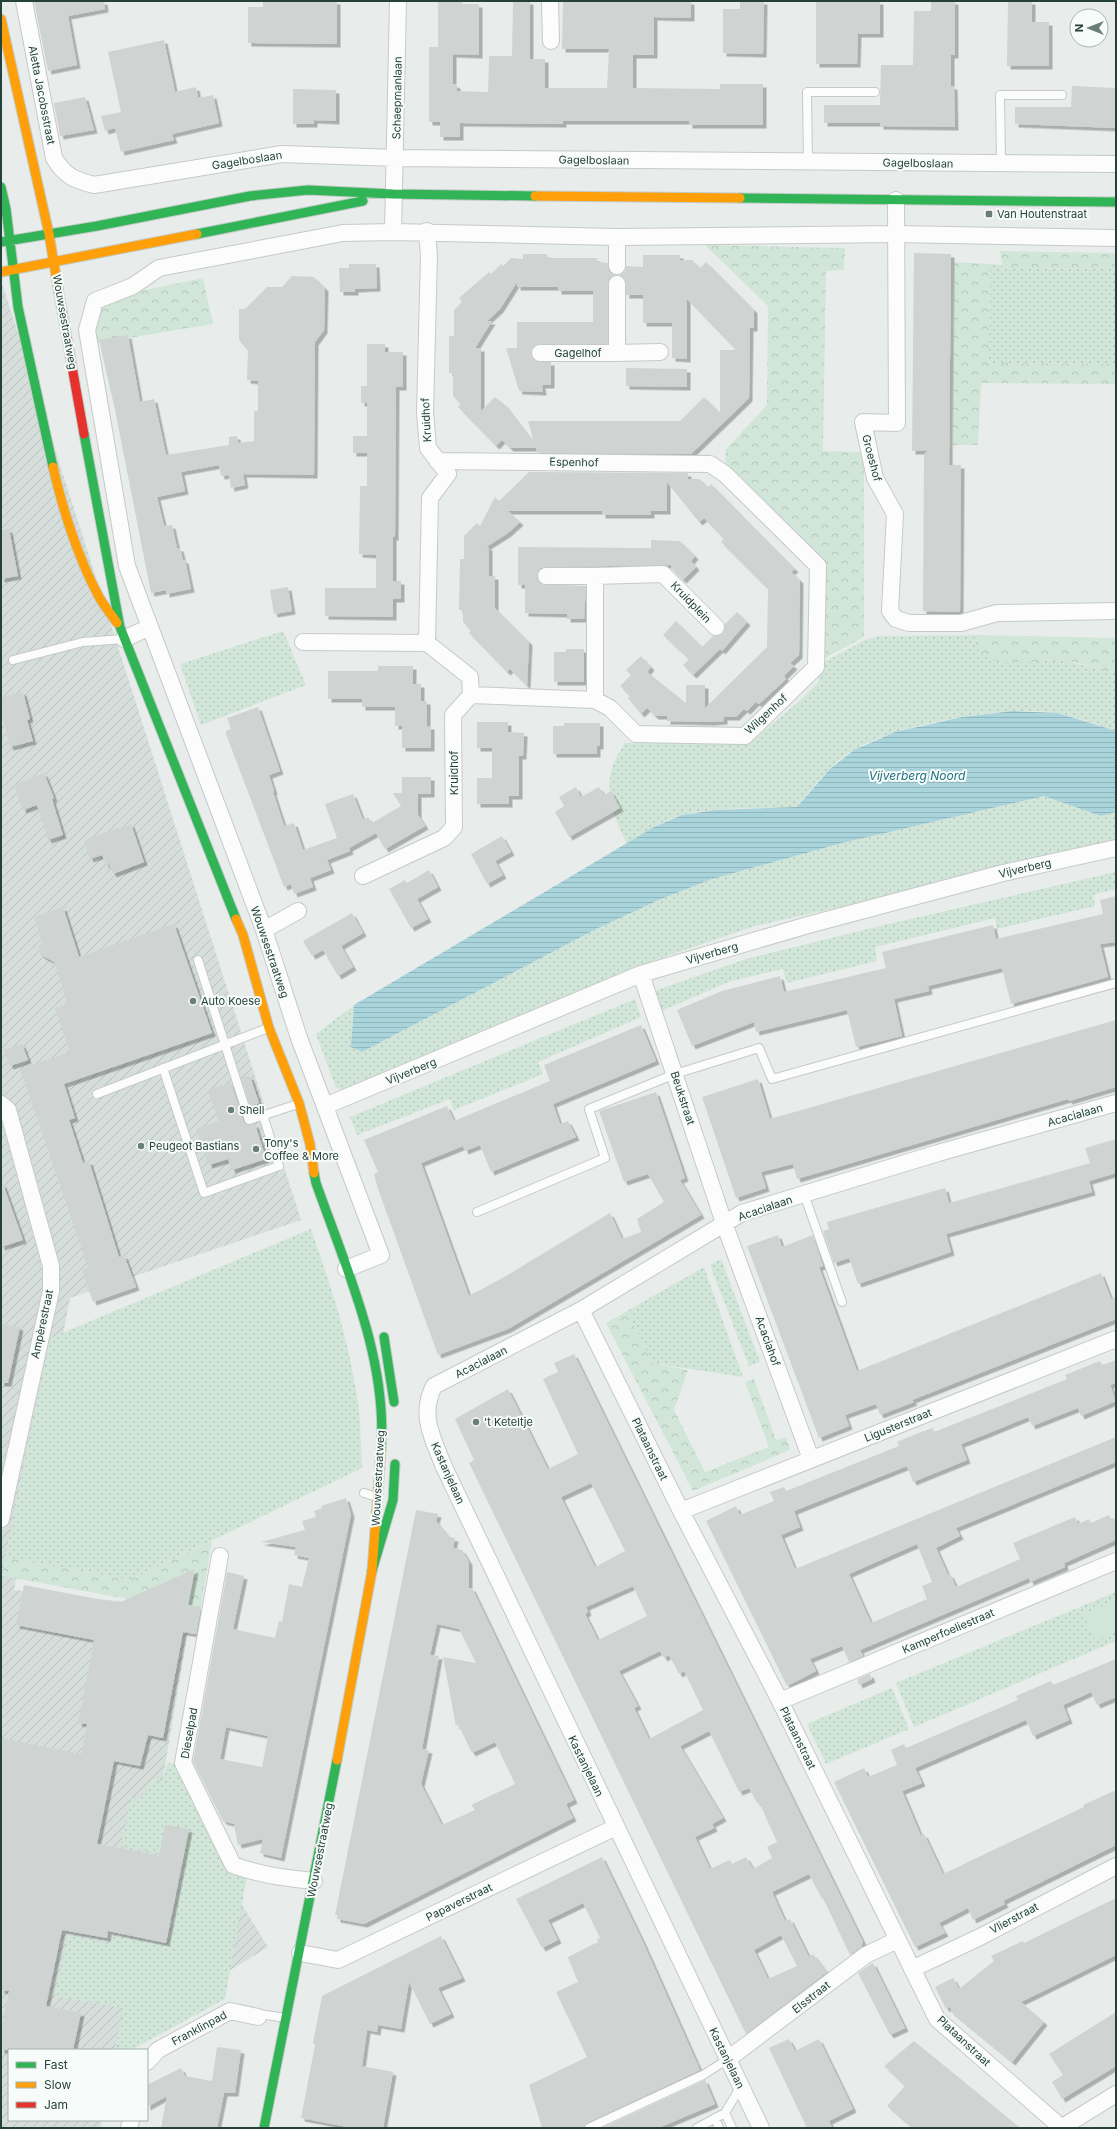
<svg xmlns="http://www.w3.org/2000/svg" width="1117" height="2129" viewBox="0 0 1117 2129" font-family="Inter,sans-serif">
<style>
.industrial{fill:url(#industrial-furrows)}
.green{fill:url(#green-dots)}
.forest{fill:url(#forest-crowns)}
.pitch{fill:#d1e6d8}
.water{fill:url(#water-rules)}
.building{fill:#cfd4d2;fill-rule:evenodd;filter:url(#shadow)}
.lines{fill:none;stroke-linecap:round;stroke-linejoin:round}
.lane-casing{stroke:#c5cac8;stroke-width:10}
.street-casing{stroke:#c5cac8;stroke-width:18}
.fast-casing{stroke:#c3cbc8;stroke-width:11}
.slow-casing{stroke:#c3cbc8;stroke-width:11}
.jam-casing{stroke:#c3cbc8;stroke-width:11}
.lane{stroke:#fcfcfc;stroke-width:8}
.street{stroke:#fcfcfc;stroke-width:16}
.fast{stroke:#30b455;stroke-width:9}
.slow{stroke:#ff9f0a;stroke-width:9}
.jam{stroke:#e5322d;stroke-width:9}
.poi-dot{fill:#697e78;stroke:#f7fbf9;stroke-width:1.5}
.labels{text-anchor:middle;stroke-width:4;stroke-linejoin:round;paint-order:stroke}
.street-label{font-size:11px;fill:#24423a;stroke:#f7fbf9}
.poi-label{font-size:11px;fill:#24423a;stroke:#f7fbf9;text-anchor:start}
.water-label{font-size:12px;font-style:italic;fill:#1c6f80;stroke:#f7fbf9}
</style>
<defs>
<pattern id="industrial-furrows" width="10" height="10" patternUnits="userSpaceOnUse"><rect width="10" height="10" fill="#d6dedb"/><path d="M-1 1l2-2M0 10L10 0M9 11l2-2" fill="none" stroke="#b8c0bd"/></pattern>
<pattern id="green-dots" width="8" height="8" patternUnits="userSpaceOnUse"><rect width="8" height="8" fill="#d1e6d8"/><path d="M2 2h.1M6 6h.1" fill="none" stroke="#b3c6ba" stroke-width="1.8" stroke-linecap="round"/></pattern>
<pattern id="forest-crowns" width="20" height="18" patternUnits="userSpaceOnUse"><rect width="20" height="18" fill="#d1e6d8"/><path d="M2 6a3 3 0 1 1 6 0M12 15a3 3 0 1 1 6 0" fill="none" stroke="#b3c6ba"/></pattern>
<pattern id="water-rules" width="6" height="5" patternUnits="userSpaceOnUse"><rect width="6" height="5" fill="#a9d4db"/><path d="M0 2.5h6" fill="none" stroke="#91b7bd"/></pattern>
<filter id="shadow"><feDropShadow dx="3.5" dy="3.5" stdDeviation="0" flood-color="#0004"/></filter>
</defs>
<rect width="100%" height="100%" fill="#e8edeb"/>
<path class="industrial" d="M1,280L301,1220L70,1298L14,1590L192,1609L163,1777L268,1947L118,2040L116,2050H9V2120H102L101,2128H1Z"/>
<path class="green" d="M990,264L1002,265L1003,268L1116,269V364L989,363Z
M283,631L306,685L201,725L180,664Z
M975,635L974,643L1025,661H1066L1116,673V731C1097,725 1077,717 1058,713C1007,705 899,723 854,750C831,763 814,787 797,807C760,809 718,806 682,815C662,821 644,833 627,843C614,819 604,792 613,765C616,757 621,750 625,743L753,740L802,699L819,682L818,665L865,640L880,636Z
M1044,796L1101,816L1116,812V845L755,926L638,966L416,1062L344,1090L336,1088L316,1034L354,1005L351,1047L362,1052L596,929L661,899L712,879L842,843Z
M1116,872V889L1093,895L1095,906L997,929L995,918L875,947L877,961L787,983L783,969L731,981L661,1011L654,991L746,959L884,925Z
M635,999L641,1017L538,1062L543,1074L454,1110L450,1099L357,1135L350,1117Z
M311,1229C331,1286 350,1343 358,1404C361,1425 361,1447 362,1468L130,1580L5,1557L50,1338Z
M721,1259L760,1362L749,1366L710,1265Z
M704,1267L743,1377L652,1363L627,1311Z
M1116,1592V1641L914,1727L896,1683Z
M892,1688L909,1729L826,1764L807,1724Z
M168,1762L178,1765L228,1871L247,1876L225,1999L131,2050H115L123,2008L55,1996L68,1935L109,1944L112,1936L169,1946L187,1859L121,1846L131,1798L141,1799L152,1779L162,1781Z"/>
<path class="forest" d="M705,245L845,248L844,270L826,271L823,451L864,452V637L818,662L822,564L725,467L726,449L767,405L768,306Z
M1000,251L1116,253V269L1003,268Z
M954,262L990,264L989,363L1116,364V384L981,383L978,445H953Z
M203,278L213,324L92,344L94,312L111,297Z
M975,635L1116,638V673C1099,670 1082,662 1065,661C1041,658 971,675 975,635Z
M627,1311L652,1363L688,1370L674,1410L705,1472L769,1447L745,1382L754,1379L776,1440L786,1437L790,1450L693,1491L606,1323Z
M212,1541L200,1612L2,1576L5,1557L130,1580Z"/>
<path class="pitch" d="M1116,1600V1632L1095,1641L1083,1614Z"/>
<path class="water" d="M1013,711L1058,713L1116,731V812L1101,816L1044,796L842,843L712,879L661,899L596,929L362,1052L351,1047L354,1005L654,827L682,815L716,810L797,807L830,769L854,750L895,732L962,717Z"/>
<path class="building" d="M34,1H104L105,9L68,16L77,65L48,71Z
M263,1H337V44L248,43V7H263Z
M438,1H463L462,4H479V55L453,54V84L457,85V91L488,92L489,56H512L513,1H530V59H545V88H607L609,49H562L563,1H691V18L654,17V55H633V88L720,89V84H763V125H689V121H563V124L460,123V137H440V122H429V47H438Z
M740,1H764L763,54L723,53V9H740Z
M816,1H880V34H858L857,64H816Z
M931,1H955V55H951V86H954L955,127L880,126V123H824V105H880L881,65H913L914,11H931Z
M1008,1H1032V22H1049V66H1007Z
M164,40L175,92L196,87L198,98L213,95L219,123L172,134L174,140L121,152L115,128L105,131L101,116L121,112L108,52Z
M1072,86L1116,88V128L1015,124V107H1071Z
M293,89L336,90V121L314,120V124H293Z
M85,97L94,130L60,136L54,103Z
M914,253L951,254L949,465H961L960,612L923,611L924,454L928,451H912Z
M523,254H547V258H597V262L608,263L609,271L615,275L609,279L608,284V344L536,345L532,349V357L540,362H551V385H542L543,392L519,391L506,348H517V322H593V291H558V287H517V282L500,309L487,321H492L475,348H481V411L495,397L504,404L534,443L528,421H680L704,397L720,413V350H736L687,299V359L672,358V323H643V295H626L625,280L619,275L625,271L626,266L643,267V255H680V260H692L700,268L706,262L754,310V328H750L749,398L691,454L538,453L536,448H510L502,440L496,446L458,407L461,404L453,396V373H449V336H454V310L462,302L459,298L489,272L491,274L501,264L503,266L511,258L523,259Z
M349,264H376L377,288L355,289V292H340L339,268H349Z
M292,276L314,277L325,288L324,330L315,342L314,475L243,474L245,485L231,488L229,475L221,476L219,465L181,472L185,491L157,497L164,526L172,525L177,548H180L183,560H185L191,589L166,594V590L151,593L115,410L99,340L128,335L140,402L154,399L166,455L229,445V437L237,436L238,443L254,441V411H258V381L247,380L248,351L239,340V309H245L267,287H282Z
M367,344H385V352H403V387H396L395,537H393V581H401V599H393V617L325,616V588H376V555L359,554L360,486H367V453H353V436H367V403H361V386H367Z
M626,368L687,369V387L626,386Z
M529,472L688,473V479H700L708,487L711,484L795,569L791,572L800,580L799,655L790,663L794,666L784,676L786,679L759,704L756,702L747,711L744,709L736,717H724V721L711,722L667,721V716H655L647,708L641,714L628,698L630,696L620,686L631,675L626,670L641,656L651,667L647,672L686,703V685H705V708L767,647L768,589L721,542L724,539L704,518L699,522L667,482V511H651V515H602V511H508L520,522L508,533L486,547H489V576H495V608L529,642L527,686L510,669L507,672L469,633L471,630L463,622V610H459L460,559H464V536L477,523L480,526L495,497L499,501Z
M9,529L18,576L1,579V530Z
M651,540L680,541L695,556L691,561L696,567L683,580L672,569L671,565L546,567L541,568L537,576L542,584L586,586L584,619H567V614L525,613V585H518V547L651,548Z
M288,587L292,611L274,614L270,590Z
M737,612L747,622L722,651L720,649L693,675L683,665L689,659L663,635L676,621L702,647L713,636L722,634L725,629V624Z
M566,649H584V682H554V652H566Z
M378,666H413V684H421V701H427V726H431V748H402V726H395V707H362V699H328V671H378Z
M23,692L30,719L27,720L33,741L10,747L3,719L1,720V697Z
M258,707L280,771L269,775L274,791L273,792L284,826L294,823L303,850L337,838L325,804L353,794L363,820L368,817L372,823L401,806L393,793H402V777H431V794H418V815L425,826L385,849L376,833L349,848L350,851L327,860L331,870L310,878L313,887L294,894L291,884L284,887L226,734V731L231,729L227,718Z
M477,722H508V732L524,733L523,756H519V796H509V804H477V778H492V748H477Z
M564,723H600V746H597V754H553V726H564Z
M44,773L54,798L52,799L63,835L48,840L37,805L23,810L14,785Z
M576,787L581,797L599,787L604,795L611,791L620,808L569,837L555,812L564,806L559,797Z
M131,824L144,862L113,874L109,864L106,865L102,855L90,859L84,840Z
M502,836L511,852L495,861L503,875L487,884L471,854Z
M429,870L438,887L417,899L428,919L411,928L389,889L405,880L407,883Z
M1116,896V942L1100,944L1108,977L1011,1004L1002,968L928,986L929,991L894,999L902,1036L882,1041L856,1047L847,1010L756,1032L754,1022L692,1046L677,1010L722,991L780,976L784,992L886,968L882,952L993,925L996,939L1103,914L1100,900Z
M63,907L79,957L174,924L212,1033L64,1084L75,1118L69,1120L83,1163L89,1161L119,1257L124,1255L136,1287L93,1302L82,1270L88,1267L20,1069L70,1052L55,1008L68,1004L54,962L41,955L38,948L42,942L34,917Z
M352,913L363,933L341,946L353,967L338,976L323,950L312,956L303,941Z
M1116,1020V1087L1069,1101L1068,1099L797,1179L793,1164L761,1172L766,1188L736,1198L702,1097L758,1079L770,1119Z
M641,1025L656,1061L553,1104L560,1124L568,1121L576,1137L491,1172L480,1145L465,1151L463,1146L421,1163L469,1296L506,1276L610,1213L622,1239L641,1232L637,1219L664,1202L648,1174L624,1182L599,1111L656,1092L685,1178L680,1180L701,1215L508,1329L438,1355L378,1189L374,1174L378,1172L364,1140L447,1106L454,1121L492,1105L550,1081L544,1065Z
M22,1044L28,1060L10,1066L4,1050Z
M250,1076L259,1103L250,1107L242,1078Z
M231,1082L244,1122L248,1125L255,1124L266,1159L232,1170L228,1159L209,1165L196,1129L219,1121L208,1090Z
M1116,1139V1173L1089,1181L1092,1192L946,1234L951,1252L858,1284L849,1258L834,1263L823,1231L829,1229L827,1222L945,1188L949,1203L1090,1163L1085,1148Z
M1,1184H3L23,1240L1,1247Z
M778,1235L782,1247L813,1235L823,1266L819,1267L857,1371L1101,1273L1111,1299L1116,1297V1319L912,1400L914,1402L880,1415L876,1404L845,1415L849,1426L819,1438L747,1246Z
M1,1324L20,1327L8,1383H1Z
M574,1354L863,1942L861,1947L850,1955L823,1898L822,1899L809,1874L772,1892L785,1921L790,1919L809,1957L813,1954L827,1972L746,2034L469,1463L474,1460L455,1419L508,1389L548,1469L578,1454L543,1379L558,1372L554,1363ZM591,1483L625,1551L595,1567L561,1497ZM633,1586L647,1616L598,1640L585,1614L588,1612L586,1607ZM660,1651L664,1658L669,1655L679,1674L684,1671L703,1710L649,1739L634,1708L638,1706L619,1671ZM709,1731L739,1792L749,1788L757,1803L759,1802L777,1842L767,1847L772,1858L753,1869L746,1857L732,1864L730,1860L710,1869L695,1837L714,1828L712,1824L723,1818L680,1746ZM781,1935L797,1966L768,1979L754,1950Z
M1116,1360V1383L1110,1385L1116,1401L1081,1416L1078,1408L1032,1426L1028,1417L989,1433L961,1444L967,1460L913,1482L907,1466L794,1511L800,1527L781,1535L795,1569L1116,1437V1462L956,1528L960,1536L936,1548L948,1575L950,1574L956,1587L1020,1559L1013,1543L1075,1517L1078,1524L1089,1519L1091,1523L1109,1515L1111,1520L1116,1518V1540L1064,1563L1065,1567L1030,1582L1029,1578L860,1650L863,1656L849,1662L842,1646L810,1659L816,1671L787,1686L706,1521L736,1506L740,1515L774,1501L770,1492L784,1487L786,1491L899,1446L897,1442L921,1432L933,1428L934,1432L1010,1402L1067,1379L1065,1375L1100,1361L1102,1365ZM917,1544L932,1582L922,1586L927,1599L871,1623L849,1574Z
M346,1498L351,1514L281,1858L260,1853L263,1839L238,1845L234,1824L223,1821L193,1762L227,1572L244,1576L233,1629L275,1638L279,1621L282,1622L289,1584L302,1587L309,1558L294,1555L296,1547L261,1542L305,1530L302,1521L316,1517L314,1511L322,1508L321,1506ZM226,1727L268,1736L262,1767L220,1759Z
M416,1510L438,1514L436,1521L449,1537L455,1538L453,1548L462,1550L469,1562V1588H472L574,1800L566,1804L573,1818L364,1924L337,1919V1915H335ZM437,1624L459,1629L476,1663L443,1657L456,1726L458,1724L472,1753L495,1742L515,1784L471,1805L475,1810L442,1825L421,1784L429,1750L422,1749L439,1656L430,1655Z
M195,1569L188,1605L201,1607L196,1634L183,1632L163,1738L148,1735L140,1766L114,1761L97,1844L159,1856L165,1825L189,1829L166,1943L108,1931L107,1938L62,1930L46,2006L81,2013L73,2050H1V2032L9,1991L1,1990V1738L81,1754L87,1724L78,1723L94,1640L16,1625L24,1585L118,1603Z
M1116,1659V1697L1097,1705L1091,1692L1063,1705L1069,1720L1033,1736L1026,1720L915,1768L922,1783L902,1791L921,1836L924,1834L943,1874L1084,1807L1083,1805L1116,1790V1845L1003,1901L1005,1904L973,1920L968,1908L939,1923L945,1933L915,1947L834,1782L864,1768L868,1777L897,1765L891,1750L904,1744L906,1748L1018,1700L1016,1696L1051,1681L1053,1685Z
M870,1674L872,1679L859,1685L857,1679Z
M602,1857L643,1942L700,2070L587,2123L584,2128H542L529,2085L587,2057L556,1992L578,1982L568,1957L598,1942L597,1939L600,1938L583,1903L548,1920L558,1940L542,1948L516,1899Z
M1116,1898V1955L1021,2002L1044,2022L1012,2062L950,2011L952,2010L950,2007L946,2009L935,1987L953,1978L959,1989L994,1961L991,1956L1023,1941L1024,1943Z
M441,1936L462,1978L438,1988L451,2014L430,2024L409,1982L401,2029L378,2025L377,2032L367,2030L362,2066L393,2072L383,2128H353L301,2118L315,2045L313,2043L322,1996Z
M873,1963L905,2028L890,2035L858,1973Z
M1116,2012V2066L1062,2099L1052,2082L1063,2075L1049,2054Z
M789,2039L795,2051L819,2039L853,2109L829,2121L832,2128H807L769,2048Z
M914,2041L963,2081L1020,2128H913L887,2106L905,2086L884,2066Z
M217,2047L241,2050L235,2093H224L217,2128H161L167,2096L147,2107V2085L181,2068L185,2076L212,2081Z
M705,2080L715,2104L658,2128H602Z"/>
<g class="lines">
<g class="lane-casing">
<path id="lane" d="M808,162L807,92H875
M1001,164L1000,95H1062
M13,660L83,642L124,639
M198,960L249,1120L298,1104
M163,1068L204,1193L279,1166L263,1115
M97,1094L268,1028
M804,1194L842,1302
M477,1212L605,1158L589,1109L675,1074L759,1048L772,1079L1116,983
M364,1493L377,1497
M259,2014L286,2018
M715,2118L719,2128
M589,2128L703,2075L728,2059
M697,2128L725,2113
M732,2128L725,2113L741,2086"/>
</g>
<g class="street-casing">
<path id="street" d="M24,1L54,158C65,176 74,180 94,185L282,154L396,158L1116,164
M550,1L551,41
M896,200L897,423L863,422L875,478L895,514L890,611L896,619L909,623H961L997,613L1116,611
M393,232L398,1
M617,237V266
M540,353H617V284
M617,353L660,352
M437,461L710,464L725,474L818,566L816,667L745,736L636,734L610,708L595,700L471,695
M546,576H595V700
M595,576L663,574L716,627
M124,639L150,627
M303,642L427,643
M363,876L444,838L454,827L453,715L471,695L470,677L427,643L430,498L448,474L428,448L425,412L429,256L427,231
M264,930L298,911
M641,974L724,1223L811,1459
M1,1104L8,1110L51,1266V1291L1,1519
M325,1106L641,974L808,925L1003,873L1116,848
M346,1269L381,1255L299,1038L264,930L127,566L87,330L95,301L133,286L159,268L343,233L393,232L617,237L896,234L1116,238
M581,1310L681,1511L780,1701L937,2019L1062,2128
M681,1511L1116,1339
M220,1556L183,1763L233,1865C259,1875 287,1878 314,1881
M780,1701L1116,1561
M300,1953L338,1960L616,1827
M912,1969L980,1937L1116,1866
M728,2059L866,1955L897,1940
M147,2062L158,2050L230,2011L258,2017
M129,2128L131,2120
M761,2128L444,1467C433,1439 419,1415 434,1386L581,1310L742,1213L938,1153L1116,1103
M1061,2128L1116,2094"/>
</g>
<g class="fast-casing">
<path id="fast" d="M1,187L6,209L18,307L53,467
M740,198L1116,202
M197,234L363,201
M1,242L97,226L250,196L308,190L393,194L535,196
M84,434L120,627L236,919
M314,1173L316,1183C346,1268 388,1359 381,1450
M384,1337L394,1402
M372,1571L393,1500L395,1464
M264,2128L337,1760"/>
</g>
<g class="slow-casing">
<path id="slow" d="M1,19L49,234L58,288
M535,196L740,198
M1,272L197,234
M53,467C62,507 78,558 98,595C103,605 111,614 117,623
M236,919L243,935L269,1028L299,1103L310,1144L314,1173
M372,1571L381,1450
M337,1760L372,1571"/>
</g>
<g class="jam-casing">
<path id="jam" d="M58,288L84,434"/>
</g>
<use href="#lane" class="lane"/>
<use href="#street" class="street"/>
<use href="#fast" class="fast"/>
<use href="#slow" class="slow"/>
<use href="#jam" class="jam"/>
</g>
<g class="poi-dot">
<rect x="985" y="210" width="8" height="8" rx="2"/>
<circle cx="193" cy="1001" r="4"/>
<circle cx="231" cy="1110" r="4"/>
<circle cx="141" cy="1146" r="4"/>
<circle cx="256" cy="1149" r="4"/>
<circle cx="476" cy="1422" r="4"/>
</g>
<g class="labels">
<g class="street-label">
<text transform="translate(42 95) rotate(79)" y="4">Aletta Jacobsstraat</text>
<text transform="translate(397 98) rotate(-89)" y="4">Schaepmanlaan</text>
<text transform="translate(247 160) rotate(-9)" y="4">Gagelboslaan</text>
<text transform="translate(594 160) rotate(1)" y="4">Gagelboslaan</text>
<text transform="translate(918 163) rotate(1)" y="4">Gagelboslaan</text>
<text transform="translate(65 322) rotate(80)" y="4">Wouwsestraatweg</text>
<text x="578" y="357">Gagelhof</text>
<text transform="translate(426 420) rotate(-93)" y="4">Kruidhof</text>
<text transform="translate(872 458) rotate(75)" y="4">Groeshof</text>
<text transform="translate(574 462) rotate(1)" y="4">Espenhof</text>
<text transform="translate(691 602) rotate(46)" y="4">Kruidplein</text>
<text transform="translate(766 714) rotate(-43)" y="4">Wilgenhof</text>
<text transform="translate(454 773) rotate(-90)" y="4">Kruidhof</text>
<text transform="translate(1025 868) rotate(-13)" y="4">Vijverberg</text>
<text transform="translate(270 952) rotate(71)" y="4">Wouwsestraatweg</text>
<text transform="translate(712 953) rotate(-16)" y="4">Vijverberg</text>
<text transform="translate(411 1071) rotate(-22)" y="4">Vijverberg</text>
<text transform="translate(683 1098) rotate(72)" y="4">Beukstraat</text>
<text transform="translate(1075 1115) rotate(-16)" y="4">Acacialaan</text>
<text transform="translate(765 1208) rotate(-19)" y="4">Acacialaan</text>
<text transform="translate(42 1324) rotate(-78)" y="4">Ampèrestraat</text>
<text transform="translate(768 1341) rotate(70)" y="4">Acaciahof</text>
<text transform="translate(481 1362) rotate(-27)" y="4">Acacialaan</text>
<text transform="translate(898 1425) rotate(-22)" y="4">Ligusterstraat</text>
<text transform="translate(650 1449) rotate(64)" y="4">Plataanstraat</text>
<text transform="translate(448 1473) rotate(66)" y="4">Kastanjelaan</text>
<text transform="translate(378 1478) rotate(-87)" y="4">Wouwsestraatweg</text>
<text transform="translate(948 1631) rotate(-23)" y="4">Kamperfoeliestraat</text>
<text transform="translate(189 1733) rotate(-80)" y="4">Dieselpad</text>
<text transform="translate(798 1738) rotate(64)" y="4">Plataanstraat</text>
<text transform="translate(586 1766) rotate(64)" y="4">Kastanjelaan</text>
<text transform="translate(320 1850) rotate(-79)" y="4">Wouwsestraatweg</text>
<text transform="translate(459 1902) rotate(-26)" y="4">Papaverstraat</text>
<text transform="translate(1014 1918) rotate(-28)" y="4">Vlierstraat</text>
<text transform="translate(811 1997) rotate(-38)" y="4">Elsstraat</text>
<text transform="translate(199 2028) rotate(-28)" y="4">Franklinpad</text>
<text transform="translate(964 2041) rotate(43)" y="4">Plataanstraat</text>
<text transform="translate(727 2058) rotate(64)" y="4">Kastanjelaan</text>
</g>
<g class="poi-label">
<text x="997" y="218">Van Houtenstraat</text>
<text x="201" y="1005">Auto Koese</text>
<text x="239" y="1114">Shell</text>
<text x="264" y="1147">Tony's<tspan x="264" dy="13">Coffee &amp; More</tspan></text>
<text x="149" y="1150">Peugeot Bastians</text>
<text x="484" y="1426">'t Keteltje</text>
</g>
<g class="water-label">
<text x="917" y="780">Vijverberg Noord</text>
</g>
</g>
<rect width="1117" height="2129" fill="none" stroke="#24423a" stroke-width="4"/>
<rect x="8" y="2049" width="140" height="72" fill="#f7fbf9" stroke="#a3b1ad"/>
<rect x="16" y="2062" width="20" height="6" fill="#30b455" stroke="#a3b1ad"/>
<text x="44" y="2069" font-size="12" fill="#24423a">Fast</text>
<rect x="16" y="2082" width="20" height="6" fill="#ff9f0a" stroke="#a3b1ad"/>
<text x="44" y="2089" font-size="12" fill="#24423a">Slow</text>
<rect x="16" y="2102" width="20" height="6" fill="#e5322d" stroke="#a3b1ad"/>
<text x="44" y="2109" font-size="12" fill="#24423a">Jam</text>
<g transform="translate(1089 28) rotate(270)"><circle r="19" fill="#f7fbf9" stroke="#a3b1ad"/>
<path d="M0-3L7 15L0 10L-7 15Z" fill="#697e78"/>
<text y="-6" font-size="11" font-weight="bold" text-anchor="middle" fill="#24423a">N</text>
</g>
</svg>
